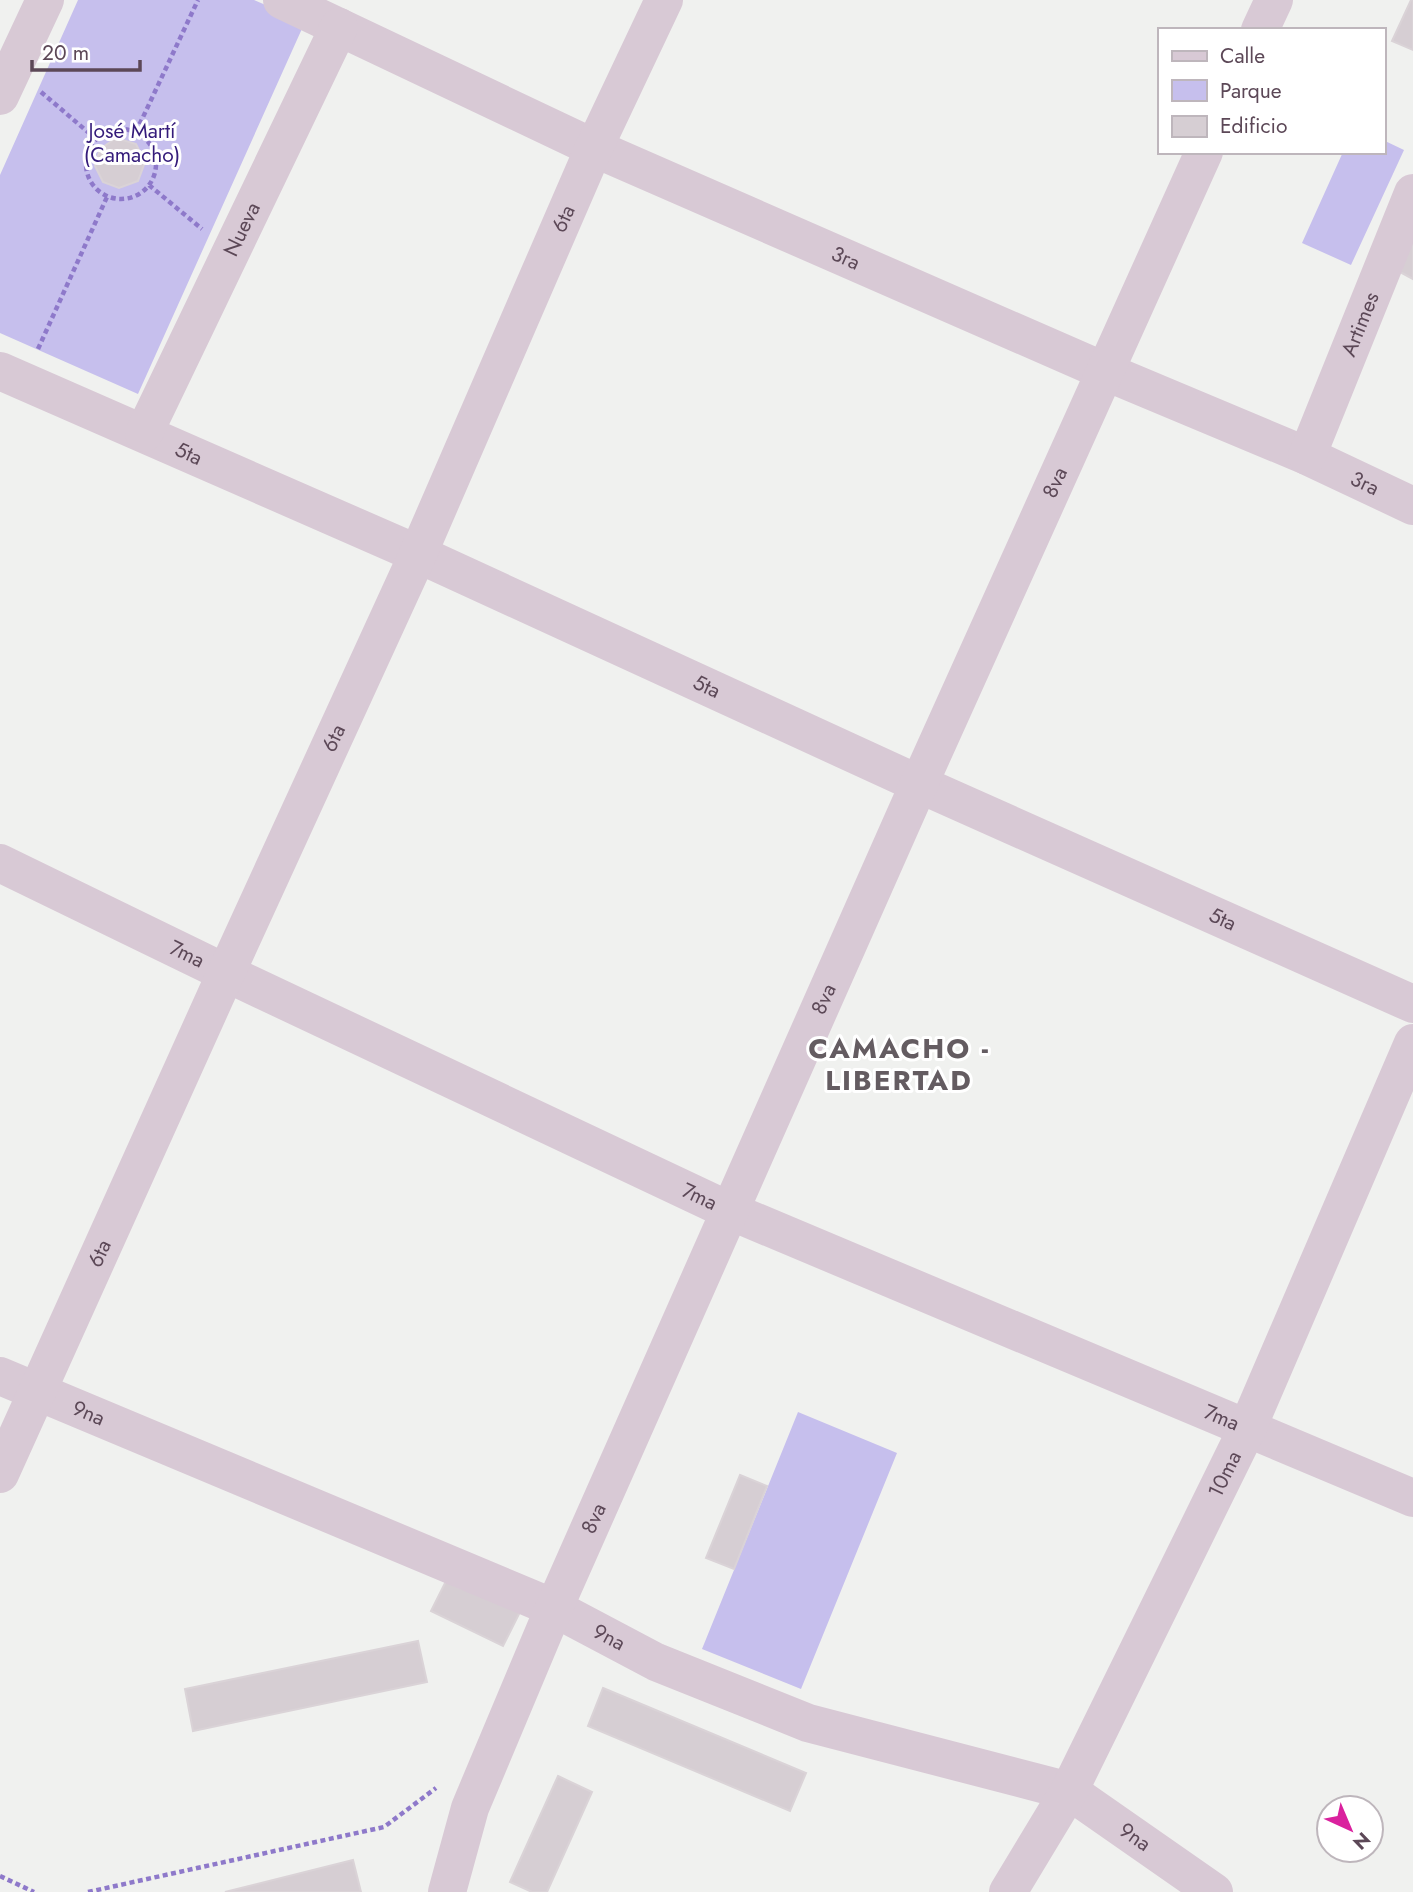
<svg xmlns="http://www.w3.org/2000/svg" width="1413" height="1892" viewBox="0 0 1413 1892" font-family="Jost,sans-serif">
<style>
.green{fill:#c6bfed}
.building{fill:#d6ced3;stroke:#dad3d7;stroke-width:2}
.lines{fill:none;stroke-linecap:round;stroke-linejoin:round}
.path{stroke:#8e79ca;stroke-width:4.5;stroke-dasharray:5 3.5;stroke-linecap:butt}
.minor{stroke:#d8c9d5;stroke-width:38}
.labels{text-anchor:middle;stroke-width:6;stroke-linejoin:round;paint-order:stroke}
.park-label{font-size:21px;fill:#341b7a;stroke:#fff}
.street-label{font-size:21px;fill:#5c4857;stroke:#fff}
.district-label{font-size:28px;font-weight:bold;letter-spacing:2px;fill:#645c61;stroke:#fff}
</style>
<rect width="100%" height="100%" fill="#f0f1ef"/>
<path class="green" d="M78,0H254L305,22L138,394L0,333V175Z
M1383,140L1404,150L1351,265L1302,243L1343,152H1383Z
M798,1412L897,1453L801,1689L702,1649Z"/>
<path class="building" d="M1411,0H1413V50L1392,41Z
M116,138L136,144L145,162L138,181L119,188L103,182L95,166L100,149Z
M1413,219V279L1387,265Z
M740,1475L767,1486L734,1569L706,1558Z
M450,1573L522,1608L503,1646L431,1611Z
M418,1641L427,1682L193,1731L185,1689Z
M603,1688L806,1773L790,1811L588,1726Z
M558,1776L592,1792L547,1892H532L510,1882Z
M353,1860L361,1892H225Z"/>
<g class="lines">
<path class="path" d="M41,92L96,139
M86 164a35 35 0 1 1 70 0a35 35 0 1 1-70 0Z
M136,132L198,0
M149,185L202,229
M38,349L107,197
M0,1876L34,1892
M88,1892L384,1827L436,1788"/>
<g class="minor">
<path id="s1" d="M282,0L594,148L1104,371L1307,456L1413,506"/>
<path d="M1260,30L1274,0"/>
<path d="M0,96L45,0"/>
<path id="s2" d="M0,371L418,554L919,784L1413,1004"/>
<path id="s3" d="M144,433L339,27"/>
<path id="s4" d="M1307,456L1413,193"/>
<path id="s5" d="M0,863L226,973L730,1211L1413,1498"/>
<path id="s6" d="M0,1376L554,1608L656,1662L808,1723L1069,1791L1214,1892"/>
<path id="s7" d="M0,1474L226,973L418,554L594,148L664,0"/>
<path id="s8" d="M447,1892L470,1808L554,1608L919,784L1204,152"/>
<path id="s9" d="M1008,1892L1069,1791L1247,1429L1413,1043"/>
</g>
</g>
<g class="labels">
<g class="park-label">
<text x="132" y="138">José Martí<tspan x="132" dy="24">(Camacho)</tspan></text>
</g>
<g class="street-label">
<text dy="7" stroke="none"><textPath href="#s7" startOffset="1376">6ta</textPath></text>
<text dy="7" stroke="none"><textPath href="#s3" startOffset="226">Nueva</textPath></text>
<text dy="7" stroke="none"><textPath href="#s1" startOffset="620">3ra</textPath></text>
<text dy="7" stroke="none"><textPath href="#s4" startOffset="142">Artimes</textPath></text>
<text dy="7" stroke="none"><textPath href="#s2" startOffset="206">5ta</textPath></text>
<text dy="7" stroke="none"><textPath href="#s8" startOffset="1536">8va</textPath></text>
<text dy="7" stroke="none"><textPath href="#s1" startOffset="1186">3ra</textPath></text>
<text dy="7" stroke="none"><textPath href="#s2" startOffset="774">5ta</textPath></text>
<text dy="7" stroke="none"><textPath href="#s7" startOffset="808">6ta</textPath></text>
<text dy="7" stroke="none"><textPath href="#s2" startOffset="1340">5ta</textPath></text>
<text dy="7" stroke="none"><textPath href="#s5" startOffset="208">7ma</textPath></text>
<text dy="7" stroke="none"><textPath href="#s8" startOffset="970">8va</textPath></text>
<text dy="7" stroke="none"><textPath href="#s5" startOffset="775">7ma</textPath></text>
<text dy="7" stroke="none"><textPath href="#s7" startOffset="242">6ta</textPath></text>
<text dy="7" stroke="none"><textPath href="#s6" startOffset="96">9na</textPath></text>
<text dy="7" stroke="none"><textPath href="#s5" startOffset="1342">7ma</textPath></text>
<text dy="7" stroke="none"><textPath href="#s9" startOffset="471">10ma</textPath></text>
<text dy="7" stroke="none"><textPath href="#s8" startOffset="402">8va</textPath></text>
<text dy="7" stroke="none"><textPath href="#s6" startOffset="663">9na</textPath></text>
<text dy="7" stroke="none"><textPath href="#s6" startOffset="1230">9na</textPath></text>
</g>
<g class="district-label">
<text x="899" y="1058">CAMACHO -<tspan x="899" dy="32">LIBERTAD</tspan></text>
</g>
</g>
<rect x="1158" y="28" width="228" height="126" fill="#ffffff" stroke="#beb6bc" stroke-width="2"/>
<rect x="1172" y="51" width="35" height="10" fill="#d8c9d5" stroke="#beb6bc" stroke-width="2"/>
<text x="1220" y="63" font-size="21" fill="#5c4857">Calle</text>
<rect x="1172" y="80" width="35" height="21" fill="#c6bfed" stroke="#beb6bc" stroke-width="2"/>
<text x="1220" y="98" font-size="21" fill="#5c4857">Parque</text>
<rect x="1172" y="116" width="35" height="21" fill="#d6ced3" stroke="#beb6bc" stroke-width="2"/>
<text x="1220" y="133" font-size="21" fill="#5c4857">Edificio</text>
<g transform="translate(1350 1829) rotate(136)"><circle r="33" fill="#ffffff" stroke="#beb6bc" stroke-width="2"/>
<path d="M0-5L12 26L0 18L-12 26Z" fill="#da219e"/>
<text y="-10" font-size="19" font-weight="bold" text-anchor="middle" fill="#5c4857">N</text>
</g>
<path d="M32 60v10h108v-10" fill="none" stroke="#5c4857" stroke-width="3.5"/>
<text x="42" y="60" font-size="21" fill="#5c4857" stroke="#ffffff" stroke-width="5" paint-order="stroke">20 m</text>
</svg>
